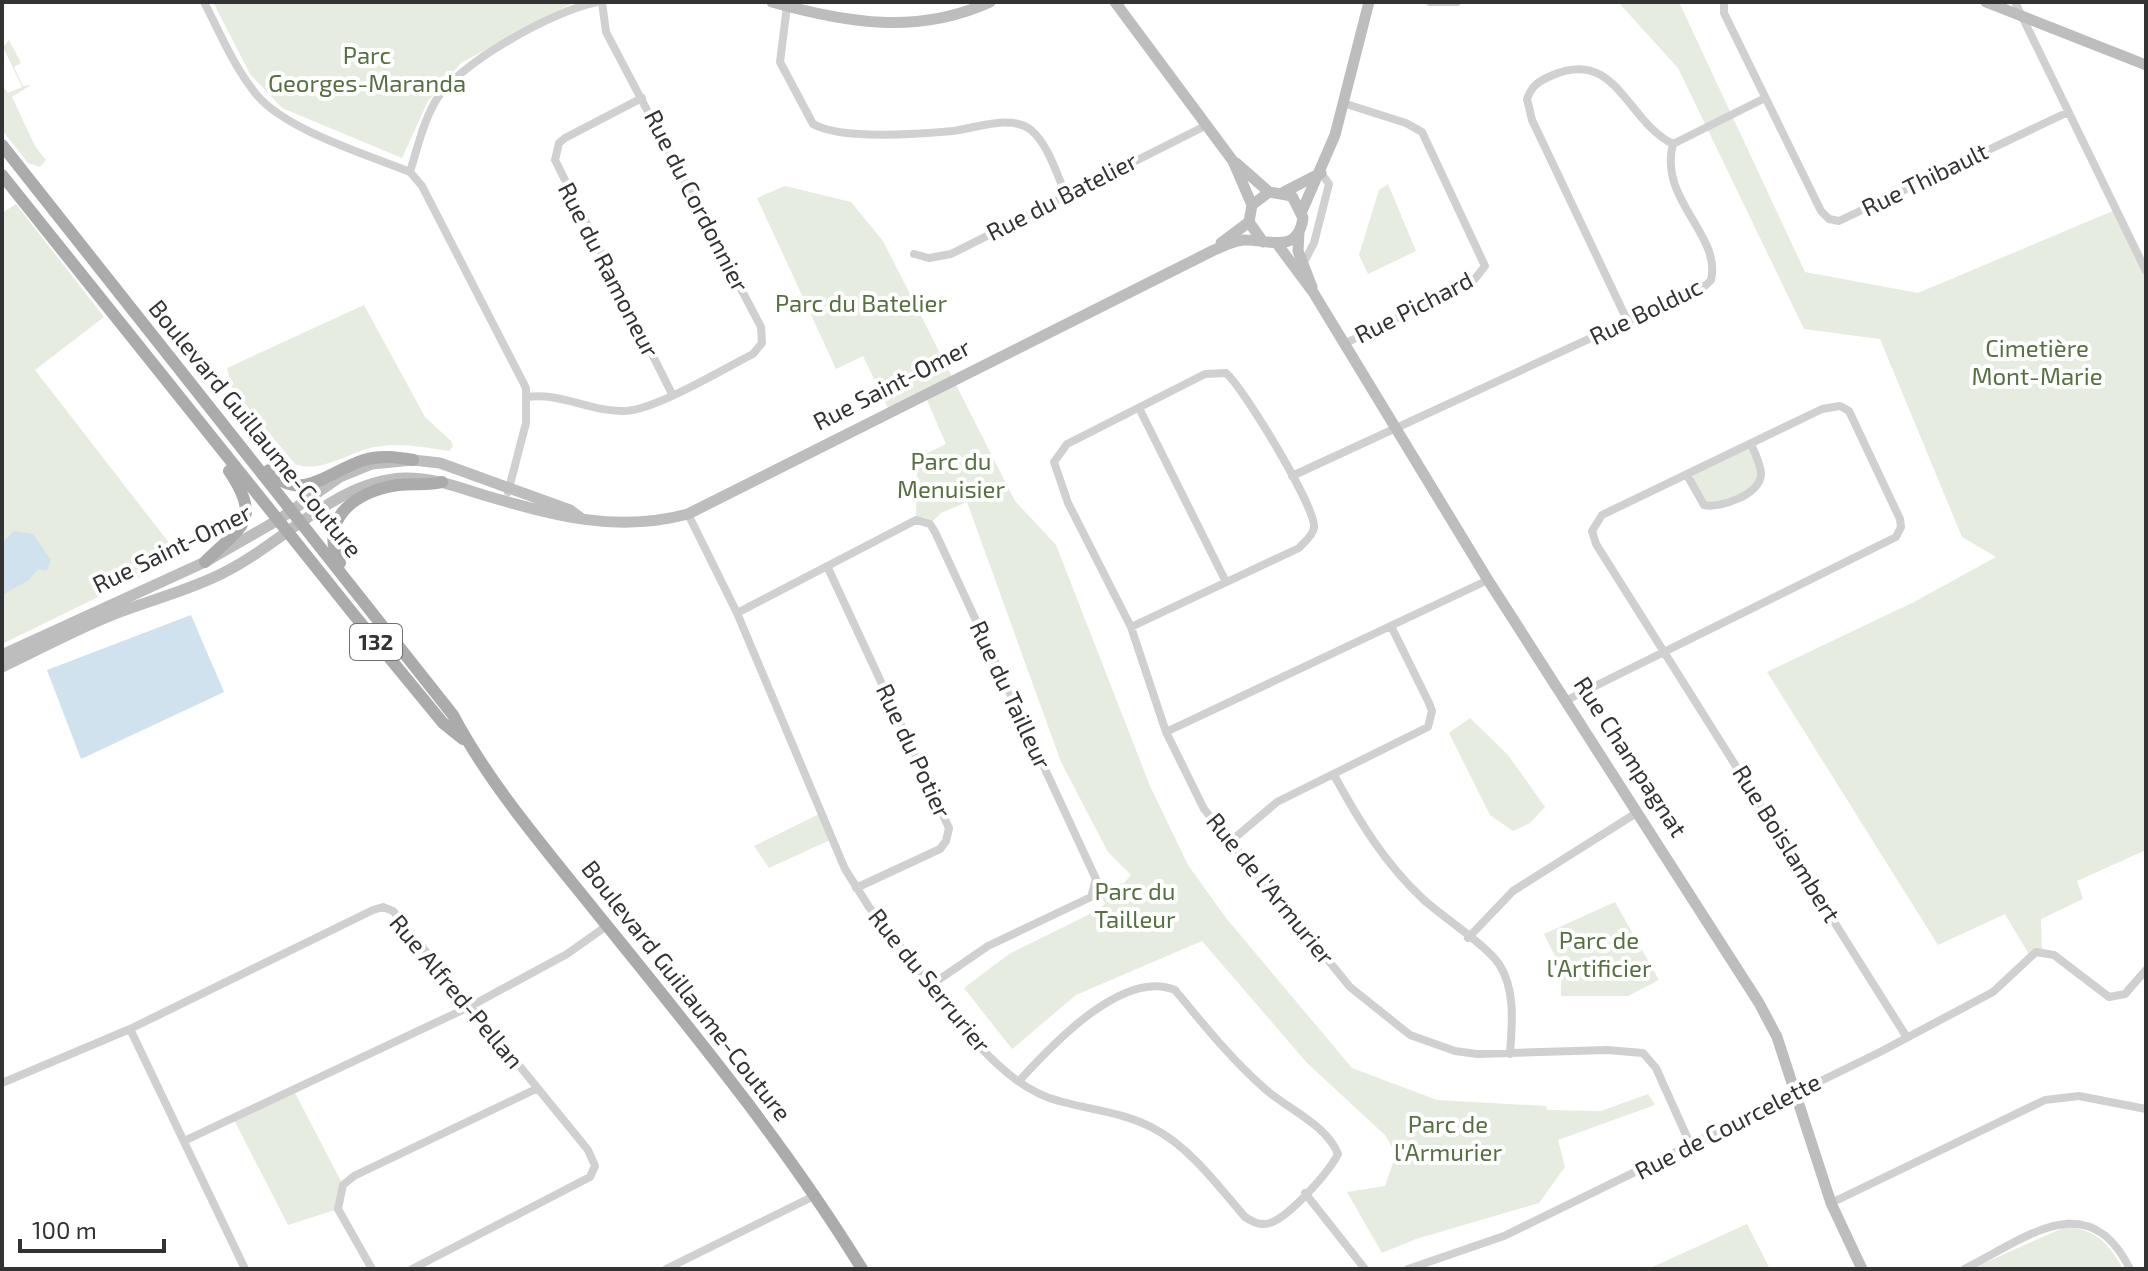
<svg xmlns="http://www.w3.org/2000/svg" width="2148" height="1271" viewBox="0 0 2148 1271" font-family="'Exo 2',sans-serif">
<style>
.green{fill:#e6ecdf}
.water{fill:#cfe2ee}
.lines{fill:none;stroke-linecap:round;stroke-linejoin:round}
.street{stroke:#d0d0d0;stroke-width:8}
.secondary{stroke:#bdbdbd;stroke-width:11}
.primary{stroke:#ababab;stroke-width:12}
.labels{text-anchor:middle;stroke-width:8;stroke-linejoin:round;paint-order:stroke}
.shield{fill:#fff;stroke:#707070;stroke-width:2}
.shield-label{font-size:22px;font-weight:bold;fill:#333}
.park-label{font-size:24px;fill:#56703f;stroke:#fff}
.street-label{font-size:24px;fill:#333;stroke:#fff}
</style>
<rect width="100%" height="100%" fill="#fff"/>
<path class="green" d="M213,2H575L461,63L428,101L402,158L282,108L250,74Z
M1618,2H1679L1805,272L1918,293L2115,210L2146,271V850L2077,881L2083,899L2041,919L2042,952L2030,956L2005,914L1938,945L1767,672L1914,602L1996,557L1962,537L1880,339L1804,329L1678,68Z
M9,40L21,63L14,67L23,86L31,85L12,97L35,146L46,160L40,167L28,163L2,130V85L8,93L22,87L3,47Z
M1388,184L1416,251L1368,274L1359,255L1379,190Z
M785,186L851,202L883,241L1015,501L1056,545L1150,786L1188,865L1226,918L1352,1068L1437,1100L1546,1106L1547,1110L1601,1111L1648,1094L1655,1105L1558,1140L1565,1167L1539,1203L1416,1239L1382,1253L1347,1192L1385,1186L1396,1154L1385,1135L1307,1063L1202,941L1076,995L1012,1049L964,988L1009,954L1100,909L1105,903L1096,888L1124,883L1131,875L1108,852L1061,762L967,502L941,513L930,524L916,520L917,458L946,444L924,393L889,410L863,356L836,369L757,198Z
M16,204L104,317L35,370L180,557L2,644V213Z
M364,305L425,417L451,441L453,446L449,451C424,447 399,442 374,447C349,452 321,474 295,464L232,388L227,368Z
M1751,444L1760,481L1725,503L1704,505L1687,475Z
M1470,718L1508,755L1545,807L1530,823L1513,831L1490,815L1449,733Z
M819,814L830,840L769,868L754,846Z
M1615,902L1659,980L1628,996H1561V968L1544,934Z
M293,1089L343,1185L338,1209L288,1225L233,1118Z
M1747,1224L1770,1269H1648Z
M2065,1227C2094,1228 2110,1244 2123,1269H1971Z"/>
<path class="water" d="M14,531L33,534L51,560L47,571L38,569L29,580L2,595V543Z
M191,615L224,692L81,759L47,670Z"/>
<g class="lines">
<path class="street" d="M204,2C220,33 234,67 256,94C285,130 366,154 410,172L422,186L526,388V423L508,492
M1430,2H1457
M1724,2V13L1821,211L1829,219L1839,221L2066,113
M2015,2L2146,271
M787,6L780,62L813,124C841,140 920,134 953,131C976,128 1011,114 1031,130C1048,144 1057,175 1066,195
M642,98L565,138L559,143L555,160L672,394
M1343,103L1406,123L1422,132L1485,266L1474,280L1344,344
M410,172C417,149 423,123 435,102C456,64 555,10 597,2
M914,254L929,258L951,254L1207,125
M1304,262L1314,243L1329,184L1321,173
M1628,322L1532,120L1527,99C1532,85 1539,81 1553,75C1617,48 1626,121 1673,144
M527,397C560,392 591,412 624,411C654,411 723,369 753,354L762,343L761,327L606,32L602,2
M1140,410L1226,582
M1687,475L1704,505C1720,509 1761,494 1761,474C1761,465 1755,453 1751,444
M1292,476L1706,285L1711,280C1722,235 1658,200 1673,144L1765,98
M688,514L737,613L845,869L869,907L979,1046C1001,1069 1027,1093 1059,1101C1091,1110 1123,1112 1153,1128C1191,1148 1218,1186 1245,1217C1253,1222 1260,1226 1270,1223C1289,1217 1329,1172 1338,1154C1326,1124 1287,1109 1264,1088C1231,1059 1203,1024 1175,990C1123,968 1051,1046 1019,1081
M828,568L949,828L946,841L940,849L856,888
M737,613L916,520L930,524L935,532L1096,879L1091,897L988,946L931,985
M1131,627L1299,548C1304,542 1312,537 1314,528C1317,509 1243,387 1226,373L1205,374L1077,439L1067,444L1054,462L1068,503L1131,627L1166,732L1204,809L1350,987L1410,1035L1455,1051L1477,1054L1607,1050L1643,1053L1656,1068L1691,1146
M1567,700L1896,537L1901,527L1900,519L1849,411L1840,406L1822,409L1602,515L1592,531L1596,544L1906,1036
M1166,732L1488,580
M1334,775C1359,821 1385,864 1424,900C1443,917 1487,946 1499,964C1516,990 1512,1025 1510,1054
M1230,842L1277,802L1428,727L1432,711L1429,703L1391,626
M1468,938L1513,891L1638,812
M130,1029L245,1269
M2,1083L130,1029L373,910L383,907L393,911L588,1150L595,1166L590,1177L412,1269
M184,1141L469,1007L567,954L608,925
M1305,1193L1365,1269
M1831,1203L2045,1100L2079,1096L2146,1109
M372,1269L338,1209L343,1185L354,1176L536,1089
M666,1269L816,1195
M1408,1269L1504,1236L1880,1052L1993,992L2036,952L2054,955L2109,997L2125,994L2146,970
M1964,1269C2025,1239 2088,1184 2130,1269"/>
<path class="secondary" d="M772,2C846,23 918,35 990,2
M1115,2L1233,161L1252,205
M1986,2L2146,65
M1236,163L1269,192
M1284,192L1321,173
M1302,211L1335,135L1369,2
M1299,233L1298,251L1312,287
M1221,243L1249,222
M1278,245L1313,292L1488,580L1759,1003L1777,1037L1831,1203L1862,1269
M2,655L205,562L278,520L340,477L372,464L413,460L440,463L570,510L582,519
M2,667C40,649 78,628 117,613C151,600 186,591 219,575C281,546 334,481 404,478C433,477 460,488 487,496C555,516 617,533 688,514L1214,250C1224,246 1236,239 1246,240C1270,240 1298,254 1303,218L1292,196L1269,192L1252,205L1249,222L1263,242"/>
<path class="primary" d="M2,145L453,715C491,787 549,853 600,917C692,1031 786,1145 862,1269
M2,175L355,616L443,723L463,739
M269,470C300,505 329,471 364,460C381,455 396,457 413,460
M205,562C239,527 264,523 229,471
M340,563C317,518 357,491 398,485C413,483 428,486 442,482"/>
</g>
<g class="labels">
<rect class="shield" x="350" y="624" width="52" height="36" rx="6"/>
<g class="shield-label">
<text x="376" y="650">132</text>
</g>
<g class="park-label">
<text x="367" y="64">Parc<tspan x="367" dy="28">Georges-Maranda</tspan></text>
<text x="861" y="312">Parc du Batelier</text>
<text x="2037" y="357">Cimetière<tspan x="2037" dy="28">Mont-Marie</tspan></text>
<text x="951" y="470">Parc du<tspan x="951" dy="28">Menuisier</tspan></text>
<text x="1135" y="900">Parc du<tspan x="1135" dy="28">Tailleur</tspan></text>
<text x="1599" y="949">Parc de<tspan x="1599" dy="28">l'Artificier</tspan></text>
<text x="1448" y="1133">Parc de<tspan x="1448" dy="28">l'Armurier</tspan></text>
</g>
<g class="street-label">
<text transform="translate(1925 180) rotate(-26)" y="8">Rue Thibault</text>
<text transform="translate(1062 197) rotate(-27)" y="8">Rue du Batelier</text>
<text transform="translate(696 201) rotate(63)" y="8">Rue du Cordonnier</text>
<text transform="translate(608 270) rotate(63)" y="8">Rue du Ramoneur</text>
<text transform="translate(1414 308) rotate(-27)" y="8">Rue Pichard</text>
<text transform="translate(1646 312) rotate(-26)" y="8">Rue Bolduc</text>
<text transform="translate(892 385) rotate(-27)" y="8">Rue Saint-Omer</text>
<text transform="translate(255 429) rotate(51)" y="8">Boulevard Guillaume-Couture</text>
<text transform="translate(172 549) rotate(-26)" y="8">Rue Saint-Omer</text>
<text transform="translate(1010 695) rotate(65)" y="8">Rue du Tailleur</text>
<text transform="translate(913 751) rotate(65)" y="8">Rue du Potier</text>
<text transform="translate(1630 757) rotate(57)" y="8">Rue Champagnat</text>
<text transform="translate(1786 844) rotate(58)" y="8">Rue Boislambert</text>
<text transform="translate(1270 889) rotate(51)" y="8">Rue de l'Armurier</text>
<text transform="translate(929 981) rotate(51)" y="8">Rue du Serrurier</text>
<text transform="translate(686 991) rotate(52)" y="8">Boulevard Guillaume-Couture</text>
<text transform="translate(456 992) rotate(50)" y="8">Rue Alfred-Pellan</text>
<text transform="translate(1728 1127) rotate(-27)" y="8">Rue de Courcelette</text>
</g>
</g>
<rect width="2148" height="1271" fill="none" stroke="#333333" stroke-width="8"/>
<path d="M20 1239v12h144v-12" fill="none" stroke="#333333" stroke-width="4"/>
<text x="32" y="1239" font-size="24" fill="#333333" stroke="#ffffff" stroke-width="6" paint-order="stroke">100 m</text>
</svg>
